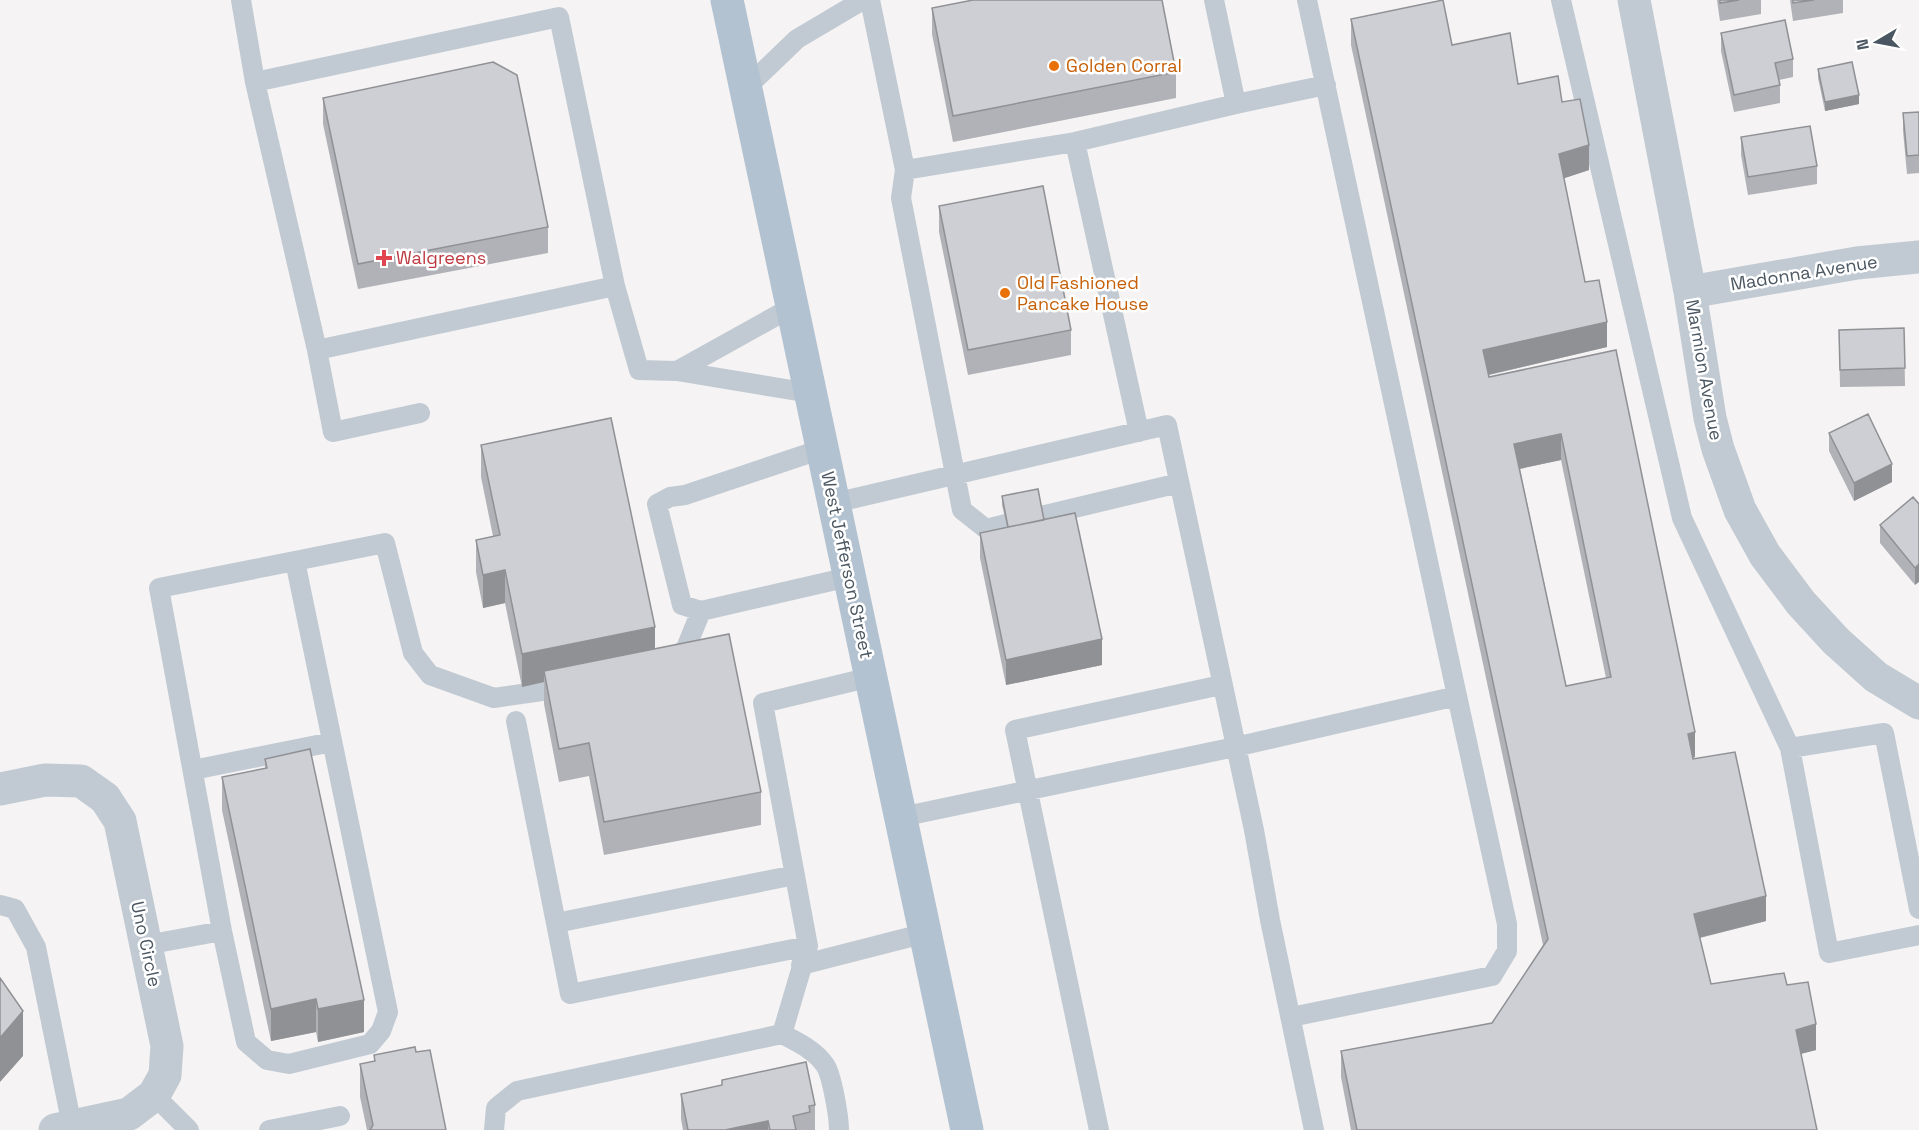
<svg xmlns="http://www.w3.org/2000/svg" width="1919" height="1130" viewBox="0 0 1919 1130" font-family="'Space Grotesk',sans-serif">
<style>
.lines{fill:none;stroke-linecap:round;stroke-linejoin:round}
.lane{stroke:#c1cad2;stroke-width:20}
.street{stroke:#c1cad2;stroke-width:33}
.primary{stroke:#b3c2d1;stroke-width:33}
.wall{fill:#b0b2b7;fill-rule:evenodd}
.shaded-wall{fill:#909195}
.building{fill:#cdcfd5;stroke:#909195;stroke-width:1.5;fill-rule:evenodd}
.food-dot{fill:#e8710a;stroke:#fff;stroke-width:2}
.health-dot{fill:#e0444e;stroke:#fff;stroke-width:2}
.labels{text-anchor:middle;stroke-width:5;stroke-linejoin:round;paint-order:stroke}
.food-label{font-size:18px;fill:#c56008;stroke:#fff;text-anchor:start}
.health-label{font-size:18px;fill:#be3a42;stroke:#fff;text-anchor:start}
.street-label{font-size:18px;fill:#4a5661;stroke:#fff}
</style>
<rect width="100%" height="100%" fill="#f5f3f3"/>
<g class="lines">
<path class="lane" d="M241,0L255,82L317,350L615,286L559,17L255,82
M870,0L905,170L1075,142L1236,104
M1214,0L1236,104L1326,85
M1561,0L1682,518L1790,748L1829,953L1919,935
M746,88L797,39L863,0
M1075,142L1139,432
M905,170L901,198L962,510L986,529L1006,524
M615,286L639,370L677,371
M792,307L677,371L810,393
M317,350L333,432L420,413
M822,449L685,495L670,497L657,504L682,605L701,611L849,577
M834,503L1167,425L1254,830L1270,920L1314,1130
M1041,516L1179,483
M671,662L686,648L701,611
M516,721L570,994L808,946
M1790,748L1884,733L1919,909
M193,770L332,742
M901,817L1235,747L1457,696L1307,0
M0,905L15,909L36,947L72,1126
M556,923L795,875
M222,931L246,1042L267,1060L289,1064L370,1044L381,1031L388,1012L295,561
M146,945L222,931L159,588L385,543L413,653L430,675L494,698L570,687
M801,965L926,933
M1291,1017L1492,976L1507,951V924L1457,696
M782,1034L808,946L763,703L871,677
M154,1095L189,1130
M269,1130L340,1116
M494,1130L496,1108L517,1091L782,1034C797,1042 815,1050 825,1065C832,1075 839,1117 839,1130
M1099,1130L1015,730L1221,685"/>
<path class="street" d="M1634,0L1690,292L1710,418L1718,449L1740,510L1765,555L1801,603L1836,641L1876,677L1919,703
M1690,292L1857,263L1919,257
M0,789L45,780L81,781L105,798L120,821L167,1046L165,1075L154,1095L129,1114L55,1130"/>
<path class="primary" d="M727,0L967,1130"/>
</g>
<path class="wall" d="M1717,0H1761V14L1720,21Z
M1790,0H1843V13L1793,21Z
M932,8L1176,72V98L953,142L932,34Z
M1351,19L1452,45L1518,84L1562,102L1589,170L1564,178L1585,282L1607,347L1489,375V377L1616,350L1695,757L1693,758L1766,921L1700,938L1711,984L1787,985L1816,1050L1801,1054L1817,1130H1351L1341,1077V1051L1492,1023L1543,945L1351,45ZM1561,460L1606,678L1566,686L1520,469Z
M1721,33L1793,59V77L1779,80L1780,85V103L1734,112L1721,51Z
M1818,69L1859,104L1825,111L1818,78Z
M323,98L548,227V253L358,289L323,124Z
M1919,112V173L1907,174L1903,131V113Z
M1741,137L1817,166V184L1748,195L1741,155Z
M939,206L1071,330V355L968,375L939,232Z
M1904,328L1905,386L1840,387L1839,330Z
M1829,433L1892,482L1854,501L1829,451Z
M481,445L655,649L761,792V825L604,855L589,776L559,782L544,704V682L522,687L505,603L483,608L476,572V540L493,536L481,477Z
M1002,496L1044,520L1102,665L1006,685L980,558V533L1007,527L1002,505Z
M1919,504L1915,585L1880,543V525Z
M265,759L364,1032L318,1042L316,1032L271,1041L222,810V777L265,768Z
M416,1052L446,1130H367L360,1097V1064L374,1061V1055Z
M722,1080L815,1105V1130H683L681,1119V1094L722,1085Z"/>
<path class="shaded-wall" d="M1859,95V104L1825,111V102Z
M1589,145V170L1559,180V154Z
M1607,322V347L1483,376V350Z
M1561,434V460L1514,470V444Z
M1892,464V482L1854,501V483Z
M1919,564V582L1915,585V568Z
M505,570V603L483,608V575Z
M655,627V659L544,671V682L522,687V654Z
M1102,639V665L1006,685V660Z
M1695,732V757L1688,759V734Z
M1766,896V921L1694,939V914Z
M316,999V1032L271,1041V1009Z
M364,1000V1032L318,1042V1009Z
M23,1011V1056L0,1082V1038Z
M1816,1024V1050L1796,1055V1030Z
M768,1121V1130H725Z"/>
<path class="building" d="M973,0H1162L1176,72L953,116L932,8Z
M1443,0L1452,45L1510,33L1518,84L1558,76L1562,102L1580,99L1589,145L1559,154L1585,282L1599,280L1607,322L1483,350L1489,377L1616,350L1695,732L1688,734L1693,759L1735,752L1766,896L1694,914L1711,984L1784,973L1787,985L1808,982L1816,1024L1796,1030L1817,1130H1357L1341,1051L1492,1023L1548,939L1351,19ZM1561,434L1611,677L1566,686L1514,444Z
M1720,0H1739L1720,3Z
M1793,0H1814L1793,3Z
M1785,20L1793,59L1775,63L1780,85L1734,95L1721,33Z
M493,62L517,75L548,227L358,264L323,98Z
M1852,62L1859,95L1825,102L1818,69Z
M1919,112V155L1907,156L1903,113Z
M1810,126L1817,166L1748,177L1741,137Z
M1043,186L1071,330L968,350L939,206Z
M1904,328L1905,368L1840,370L1839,330Z
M1868,414L1892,464L1854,483L1829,433Z
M611,418L655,627L522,654L505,570L483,575L476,540L500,535L481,445Z
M1038,489L1044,520L1008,527L1002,496Z
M1913,497L1919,504V564L1915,568L1880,525Z
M1075,513L1102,639L1006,660L980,533Z
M729,634L761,792L604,822L589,743L559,749L544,671Z
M310,749L364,1000L318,1009L316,999L271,1009L222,777L267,768L265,759Z
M0,978L23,1011L0,1038Z
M415,1047L416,1052L430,1050L446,1130H370L373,1125L360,1064L375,1061L374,1055Z
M806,1062L815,1105L809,1106L810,1112L793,1116L796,1130H770L768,1121L725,1130H688L681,1094L722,1085V1080Z"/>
<g class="food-dot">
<circle cx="1054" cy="66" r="6"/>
<circle cx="1005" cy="293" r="6"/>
</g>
<path class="health-dot" d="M381 249h6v6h6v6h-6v6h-6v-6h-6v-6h6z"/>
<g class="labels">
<g class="food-label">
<text x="1066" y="72">Golden Corral</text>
<text x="1017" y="289">Old Fashioned<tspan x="1017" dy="21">Pancake House</tspan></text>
</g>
<g class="health-label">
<text x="396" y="264">Walgreens</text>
</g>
<g class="street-label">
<text transform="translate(1804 273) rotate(-9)" y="6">Madonna Avenue</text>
<text transform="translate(1704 370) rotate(80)" y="6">Marmion Avenue</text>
<text transform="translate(847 565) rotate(78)" y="6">West Jefferson Street</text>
<text transform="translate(146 944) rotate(78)" y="6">Uno Circle</text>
</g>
</g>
<g transform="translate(1877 42) rotate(260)" stroke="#ffffff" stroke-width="4.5" paint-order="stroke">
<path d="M0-4.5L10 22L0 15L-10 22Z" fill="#4a5661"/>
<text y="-9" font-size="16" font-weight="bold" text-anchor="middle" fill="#4a5661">N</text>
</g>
</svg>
